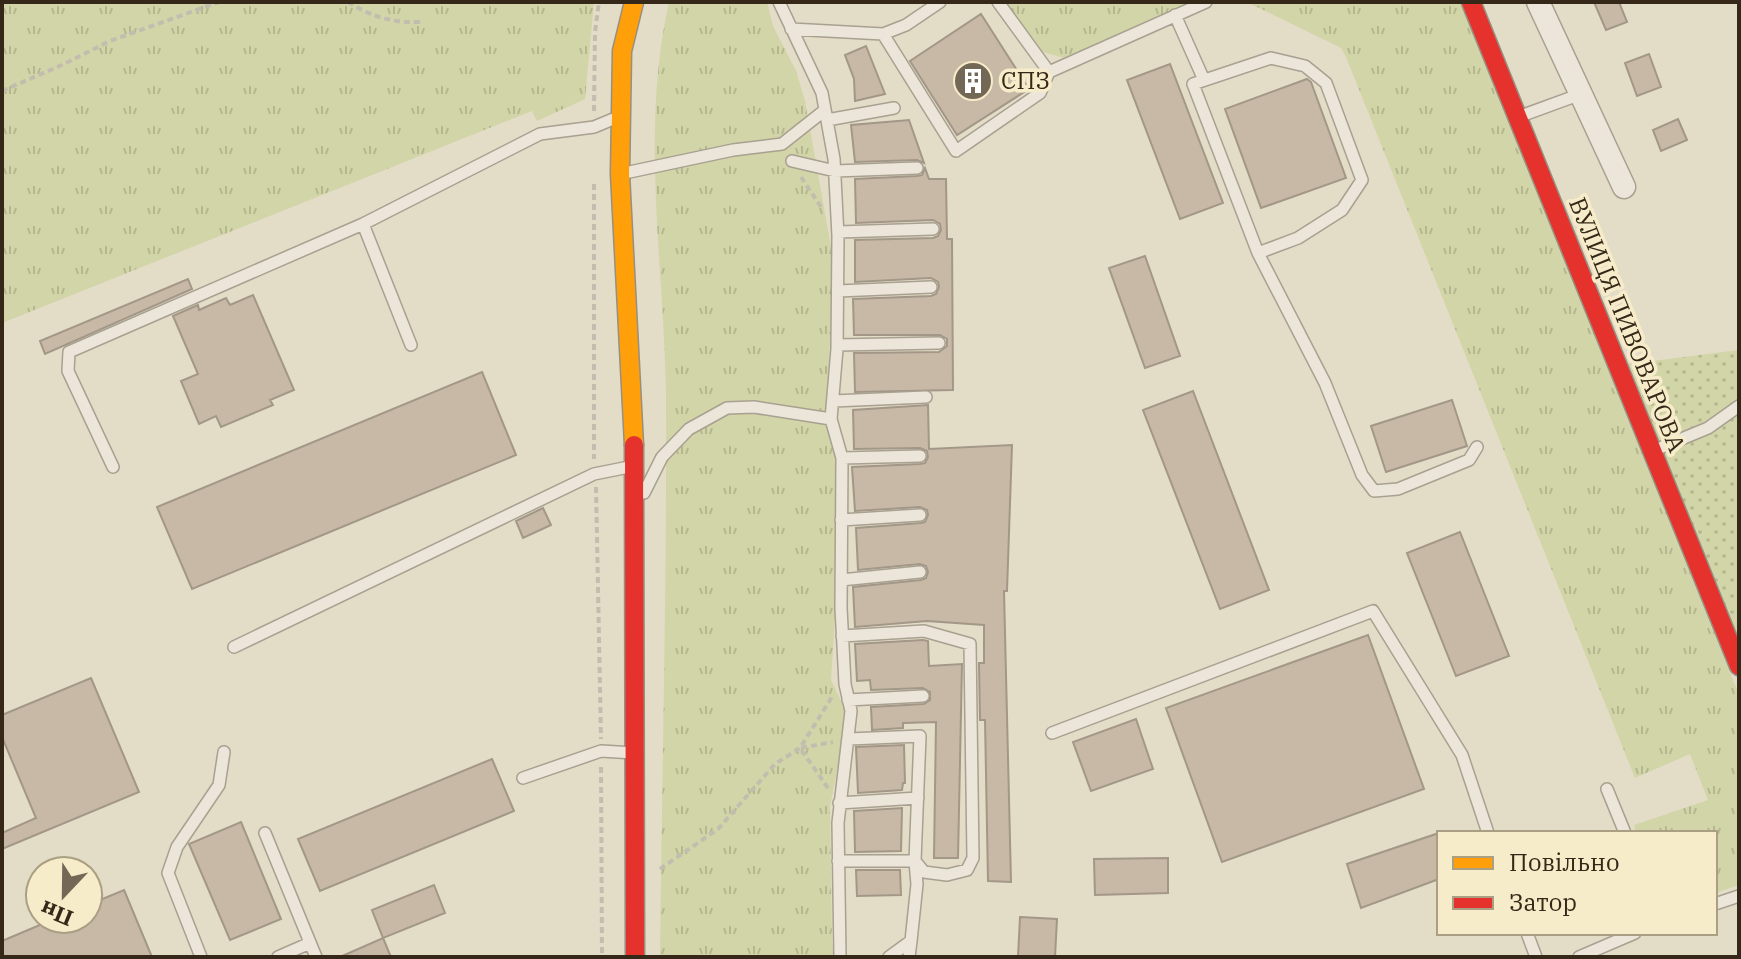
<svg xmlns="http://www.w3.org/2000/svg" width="1741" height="959" viewBox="0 0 1741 959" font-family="'IBM Plex Serif',serif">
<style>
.grass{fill:url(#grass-tufts)}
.garden{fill:url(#garden-dots)}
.building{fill:#c8b9a7;stroke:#a39787;stroke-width:2}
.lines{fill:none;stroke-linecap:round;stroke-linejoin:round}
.lane-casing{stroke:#a8a091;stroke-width:14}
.street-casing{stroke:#a8a091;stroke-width:25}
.slow-casing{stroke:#979081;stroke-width:21}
.jam-casing{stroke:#979081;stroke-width:21}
.path{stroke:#c3bdb0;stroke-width:4;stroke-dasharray:6 4;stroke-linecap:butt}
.lane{stroke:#ebe6d9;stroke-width:11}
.street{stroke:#ebe6d9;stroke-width:22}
.slow{stroke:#ff9f0a;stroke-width:18}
.jam{stroke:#e5322d;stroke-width:18}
.labels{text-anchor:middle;stroke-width:7;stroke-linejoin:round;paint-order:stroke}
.poi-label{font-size:24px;fill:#362819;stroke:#f7ecc9;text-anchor:start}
.street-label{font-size:24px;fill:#362819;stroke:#f7ecc9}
</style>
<defs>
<pattern id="grass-tufts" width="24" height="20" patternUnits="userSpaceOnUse" patternTransform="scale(2)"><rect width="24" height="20" fill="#d2d5a7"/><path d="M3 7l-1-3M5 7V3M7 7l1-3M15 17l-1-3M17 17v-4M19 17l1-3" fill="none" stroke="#b5b78f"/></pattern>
<pattern id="garden-dots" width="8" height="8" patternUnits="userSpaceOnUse" patternTransform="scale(2)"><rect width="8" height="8" fill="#d2d5a7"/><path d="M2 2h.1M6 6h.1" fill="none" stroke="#b5b78f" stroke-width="1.8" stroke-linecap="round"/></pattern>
</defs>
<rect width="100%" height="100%" fill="#e3dcc7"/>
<path class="grass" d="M2,2H594L585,99L537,121L532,111L2,323Z
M669,2H767L773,26L796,71L805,101L834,264L828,378L835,458L838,569L831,680L843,705L846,723L830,807L832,942L835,957H660C662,769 667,582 666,394C664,264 640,130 669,2Z
M1005,2H1193L1064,58L1043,52Z
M1247,2H1461L1739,695V885L1715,893V833H1636L1634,825L1708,800L1690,754L1635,778L1346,57L1341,48Z"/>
<path class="garden" d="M1739,350V643L1629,364Z"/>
<path class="building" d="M1594,2H1619L1627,22L1606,30Z
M981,14L1029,89L957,135L910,61Z
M866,46L885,94L855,101L854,79L845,55Z
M1649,54L1661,87L1637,96L1625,63Z
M1170,64L1223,203L1180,219L1127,80Z
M1307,79L1311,82L1346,178L1261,208L1225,109Z
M1678,119L1687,140L1661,151L1653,130Z
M909,120L924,163L917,160L855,162L851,125Z
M925,168L929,179H946L947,239H952L953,390L855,392L854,353L939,352L947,346V339L940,335H854L853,299L931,296L936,294L939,287L938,282L931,278L855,282V240L933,238L938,236L941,230L940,224L933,220L856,223L855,179L917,176L922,175Z
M1145,256L1180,356L1145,368L1109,268Z
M188,279L192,289L45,354L40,341Z
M253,295L294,390L270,400L273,405L221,427L216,416L199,424L181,381L198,374L173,316L198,305L199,310L226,298L230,305Z
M482,372L516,455L192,589L157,507Z
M1193,391L1269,590L1220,609L1143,410Z
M1452,400L1467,446L1386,472L1371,426Z
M928,405L929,449L1012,445L1007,591H1004L1011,882L988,881L985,720H980L979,663H984V625L927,621L855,627L853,587L921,580L926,578L928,572L926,566L920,564L858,570L856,528L921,523L925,522L928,515L927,510L920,507L855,511L852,467L920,464L925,463L928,457L927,451L920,448L854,449L853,410Z
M543,508L551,525L523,538L516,521Z
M1460,532L1509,656L1456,676L1407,553Z
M1368,635L1424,789L1222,862L1166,708Z
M923,640L928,641L929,666L962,664L958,858H934L936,722L903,723V728L872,730L871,707L924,704L930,700V692L923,688L871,690L870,680L857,681L855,644Z
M91,678L139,792L2,849V833L36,818L2,737V715Z
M1136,719L1153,769L1091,791L1073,742Z
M904,745L905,783H903L902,790L858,793L856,747Z
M492,759L514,811L320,891L298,839Z
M902,808L901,851L855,852L854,811Z
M241,822L281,919L230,940L189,844Z
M1439,833V879L1361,908L1347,864Z
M1168,858V893L1095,895L1094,859Z
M856,870H900L901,895L857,896Z
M434,885L445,913L383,938L372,910Z
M124,890L152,957H2V941L54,919H88V905Z
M1020,917L1057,919L1055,957H1018Z
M383,938L391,957H340Z"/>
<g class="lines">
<g class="lane-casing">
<path id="lane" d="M779,2L822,93L834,159L838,236L837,349L831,419L842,458L841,608L845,684L851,711L838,823L840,957
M998,2L1049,72
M1175,15L1204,80
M791,29L883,34L956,151L1040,93L1049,72L1206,2
M883,34L906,25L940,2
M1518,117L1581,94
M827,120L894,108
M792,161L835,171L917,168
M620,174L733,150L782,144L825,110
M363,224L411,345
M838,232L933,229
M1258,253L1193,84L1271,58L1305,66L1326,83L1362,180L1342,210L1298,238L1258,253L1325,383L1362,475L1374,491L1398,489L1469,460L1477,447
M838,291L931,287
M837,345L939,343
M833,401L926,397
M1655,450L1708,428L1739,406
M842,458L920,456
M113,467L68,371L69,352L363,224L540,134L594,127L618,117
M644,493L662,457L689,429L727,408L754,407L831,419
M841,520L920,515
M841,580L920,572
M842,636L924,631L970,644L973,858L967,870L947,875L924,872L915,861
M234,647L594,474L634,466
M848,700L923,696
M1052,733L1373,611L1462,755L1488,833
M523,778L601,751L634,753
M1607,789L1625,833
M839,803L918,798
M265,833L316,957
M838,861H915L920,736L849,739
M1715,904L1739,896
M1527,933L1536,957
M201,957L168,873L177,847L219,785L224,752
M278,957L310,943
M889,957L911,941L917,884L915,862
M909,957L911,941
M1579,957L1635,933"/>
</g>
<g class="street-casing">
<path id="street" d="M1538,2L1624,187"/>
</g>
<g class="slow-casing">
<path id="slow" d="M634,445L620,174L622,51L634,2"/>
</g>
<g class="jam-casing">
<path id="jam" d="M1471,2L1739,666
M634,445L635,957"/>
</g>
<path class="path" d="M348,2C372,17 393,23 421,22
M2,91L62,65L110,41L219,2
M594,111L595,32L599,2
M801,177L821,207
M594,184V459
M596,487L601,739
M601,767L602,957
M828,788L800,748L833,742
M660,869L718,829L775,764L800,748L832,697"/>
<use href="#lane" class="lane"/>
<use href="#street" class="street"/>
<use href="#slow" class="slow"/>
<use href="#jam" class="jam"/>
</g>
<defs>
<g id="building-disc" transform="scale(2)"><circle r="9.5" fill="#736756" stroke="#f7ecc9"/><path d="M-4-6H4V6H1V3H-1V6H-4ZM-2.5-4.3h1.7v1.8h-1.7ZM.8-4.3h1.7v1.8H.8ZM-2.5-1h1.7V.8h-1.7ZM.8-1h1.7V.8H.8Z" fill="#fff"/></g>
</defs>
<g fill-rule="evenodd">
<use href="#building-disc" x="973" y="81"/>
</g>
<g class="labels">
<g class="poi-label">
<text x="1001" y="89">СПЗ</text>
</g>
<g class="street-label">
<text transform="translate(1627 325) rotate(68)" y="8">ВУЛИЦЯ ПИВОВАРОВА</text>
</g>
</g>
<rect width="1741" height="959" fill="none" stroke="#362819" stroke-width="8"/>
<rect x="1437" y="831" width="280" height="104" fill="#f7ecc9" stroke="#aa9e83" stroke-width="2"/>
<rect x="1453" y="857" width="40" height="12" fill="#ff9f0a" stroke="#aa9e83" stroke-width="2"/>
<text x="1509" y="871" font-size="24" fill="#362819">Повільно</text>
<rect x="1453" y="897" width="40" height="12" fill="#e5322d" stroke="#aa9e83" stroke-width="2"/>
<text x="1509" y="911" font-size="24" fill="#362819">Затор</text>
<g transform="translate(64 895) rotate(202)"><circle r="38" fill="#f7ecc9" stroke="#aa9e83" stroke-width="2"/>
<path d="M0-6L14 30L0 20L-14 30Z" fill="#736756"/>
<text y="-12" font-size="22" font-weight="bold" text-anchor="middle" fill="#362819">Пн</text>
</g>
</svg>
